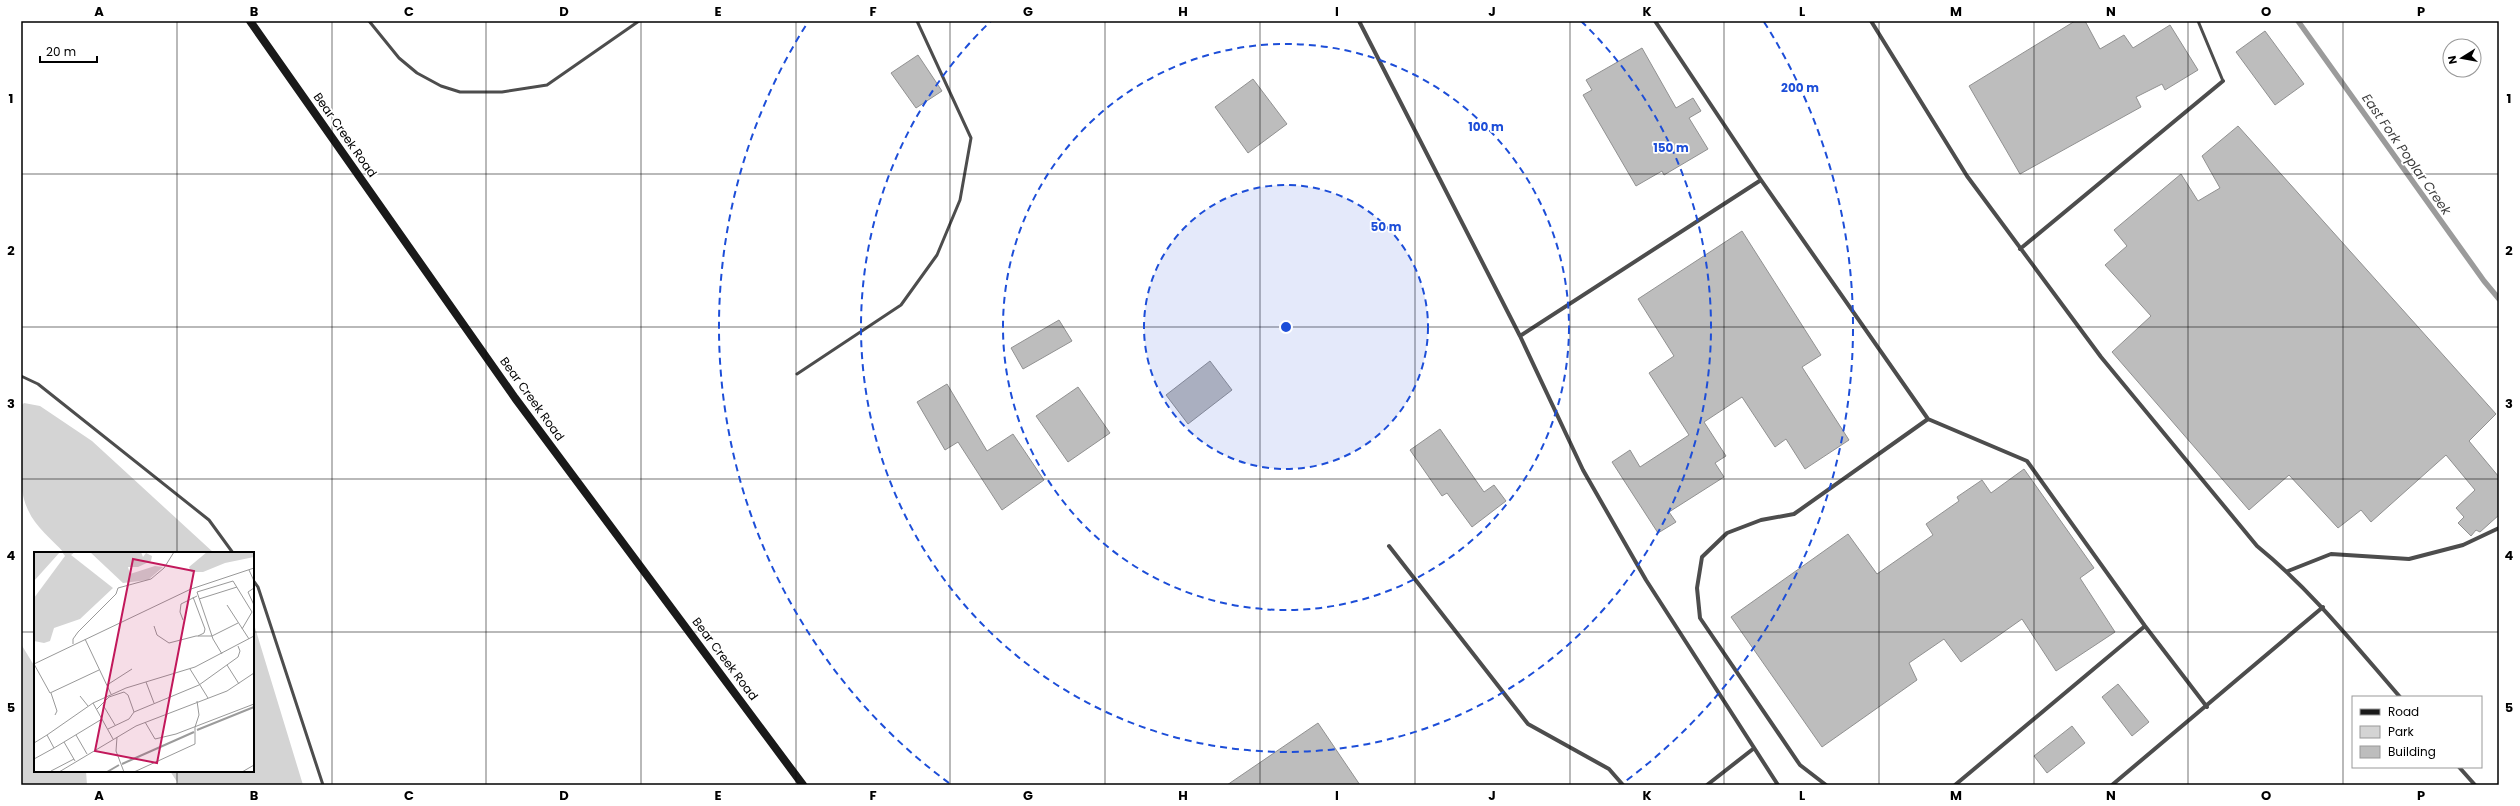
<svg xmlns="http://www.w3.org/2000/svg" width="2520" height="806" viewBox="0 0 2520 806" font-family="Poppins,sans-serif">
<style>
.green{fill:#d4d4d4}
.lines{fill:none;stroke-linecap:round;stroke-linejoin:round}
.stream{stroke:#9b9b9b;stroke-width:5.5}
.building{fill:#bdbdbd;stroke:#919191}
.lane{stroke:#4d4d4d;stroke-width:3}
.street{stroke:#4d4d4d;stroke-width:4}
.secondary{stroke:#1a1a1a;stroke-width:8}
.grid{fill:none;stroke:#000;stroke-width:1;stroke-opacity:0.55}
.ring{fill:none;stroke:#1d4ed8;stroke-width:2;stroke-dasharray:7 5}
.labels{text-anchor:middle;stroke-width:3.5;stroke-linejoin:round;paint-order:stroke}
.street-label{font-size:12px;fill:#000;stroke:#fff}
.water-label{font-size:13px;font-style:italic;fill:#3c3c3c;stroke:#fff}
.inset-river{fill:none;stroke:#9b9b9b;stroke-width:2}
.inset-road{fill:none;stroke:#999;stroke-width:1}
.view{fill:#c2185b;fill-opacity:0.15;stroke:#c2185b;stroke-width:2}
.inset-edge{fill:none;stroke:#000;stroke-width:2}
.centre{fill:#1d4ed8;stroke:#fff;stroke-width:2}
.ring-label{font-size:12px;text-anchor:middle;font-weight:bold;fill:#1d4ed8;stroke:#fff;stroke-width:3.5;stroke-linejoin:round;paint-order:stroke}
.neatline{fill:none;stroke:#000;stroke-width:1.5}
.grid-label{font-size:13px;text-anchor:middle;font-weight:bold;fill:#000}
</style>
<rect width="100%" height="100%" fill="#fff"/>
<path class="green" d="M24,403L40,406L92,441L214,553H64C52,539 36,528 28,510C15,483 21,436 21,406Z
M253,621L303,785H179L170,771H253Z
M21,644L35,667V771H86L87,785H21Z"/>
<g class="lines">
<path class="stream" d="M2298,21L2484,281L2499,299"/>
</g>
<path class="building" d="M2075,21H2085L2100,49L2124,35L2133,48L2170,25L2198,70L2165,90L2162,84L2136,97L2141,107L2020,174L1969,86Z
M2265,31L2304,84L2275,105L2236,52Z
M1642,48L1676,108L1693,98L1701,111L1689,118L1708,149L1664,175L1662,171L1636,186L1583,95L1592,90L1586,80Z
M918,55L942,91L916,108L891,73Z
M1253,79L1287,124L1248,153L1215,107Z
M2238,126L2496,414L2469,441L2499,477V515L2480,532L2476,530L2471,536L2458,523L2464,517L2456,508L2475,490L2446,455L2371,522L2361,510L2338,528L2289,475L2249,510L2112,352L2151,316L2105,265L2127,246L2114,230L2181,174L2198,201L2220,188L2202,156Z
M1742,231L1821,355L1802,367L1849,440L1805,469L1786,439L1775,447L1742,397L1704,422L1726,456L1715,463L1724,477L1669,512L1676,522L1658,533L1612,462L1630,450L1640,467L1689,435L1649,373L1674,356L1638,299Z
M1059,320L1072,341L1023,369L1011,348Z
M1210,361L1232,390L1188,424L1166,395Z
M947,384L987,451L1013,434L1044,480L1002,510L958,442L945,450L917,402Z
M1078,387L1110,433L1068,462L1036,416Z
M1440,429L1484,492L1494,485L1506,501L1472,527L1447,493L1442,496L1410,450Z
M2024,469L2094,568L2080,578L2115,632L2056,671L2022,619L1961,662L1944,639L1909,663L1917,680L1822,747L1731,617L1848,534L1877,574L1933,535L1926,524L1959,501L1957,497L1982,480L1991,493Z
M2118,684L2149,722L2132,736L2102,697Z
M1318,723L1360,785H1227Z
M2072,726L2085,743L2047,773L2034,756Z"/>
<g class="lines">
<path class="lane" d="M369,21L399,58L417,73L441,86L460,92H502L547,85L639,21
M2198,21L2223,81
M797,374L901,305L937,255L960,200L971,138L917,21
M21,376L38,384L209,520L233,553
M253,580L258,587L323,785"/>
<path class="street" d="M1359,21L1520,336L1583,470L1646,580L1778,785
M1655,21L1761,180L1928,419L2027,461L2145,626L2207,707
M1871,21L1967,176L2101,357L2257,546C2311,590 2354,644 2400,697
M2020,249L2223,81
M1520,336L1761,180
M1389,546L1528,724L1609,769L1623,785
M2288,571L2331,554L2409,559L2463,545L2499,528
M2459,767L2475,785
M1707,785L1753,749
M1826,785L1800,765L1700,618L1697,588L1702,557L1727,533L1761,520L1794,514L1928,419
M1955,785L2145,626
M2112,785L2323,607"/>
<path class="secondary" d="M250,21L515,398L803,785"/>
</g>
<path class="grid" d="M177,21V553M332,21V785M486,21V785M641,21V785M796,21V785M950,21V785M1105,21V785M1260,21V785M1415,21V785M1570,21V785M1724,21V785M1879,21V785M2034,21V785M2188,21V785M2343,21V785M21,174H2499M21,327H2499M21,479H2499M21,632H35M253,632H2499M177,771V785"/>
<circle cx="1286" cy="327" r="142" fill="#1d4ed8" fill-opacity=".12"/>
<g class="ring">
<circle cx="1286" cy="327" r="142"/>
<circle cx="1286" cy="327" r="283"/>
<path d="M1581 21A425 425 0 1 1 991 21"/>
<path d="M949 783A567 567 0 0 1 808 22M1764 22A567 567 0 0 1 1623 783"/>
</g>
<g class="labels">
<g class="street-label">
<text transform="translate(345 135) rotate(55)" y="4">Bear Creek Road</text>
<text transform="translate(532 399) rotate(54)" y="4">Bear Creek Road</text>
<text transform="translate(725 659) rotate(53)" y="4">Bear Creek Road</text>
</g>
<g class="water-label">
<text transform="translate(2407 154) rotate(55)" y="5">East Fork Poplar Creek</text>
</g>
</g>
<g transform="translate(34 552)">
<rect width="220" height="220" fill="#fff"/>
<path d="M0,0H26L0,29ZM28,0H41L37,3L79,36L46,67L20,76L16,89L10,91L0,89V46L31,4ZM56,0H107L109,5L112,1L118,4L117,9L104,15H94L96,22L121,14L129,15L114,28L89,31ZM173,0H220V5L191,11L169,20H157L155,15Z" fill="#d4d4d4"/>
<path class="inset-river" d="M163,178L220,155M88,212L160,180M73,220L85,213"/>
<path class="inset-road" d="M215,18L220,29M220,36L214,40L220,53M159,45L171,77L170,81L164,84M165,47L203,35M193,53L215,87M149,68L146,60L147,52L163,44M120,74L123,83L135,91L162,84H178L204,71M51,87L77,142M39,92V87L44,80L82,42L84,36L117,27L130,16L140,0M188,102L179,87L163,40L199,29L218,60L208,77M0,112L157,37L220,16M0,112L16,141L65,118M193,113L205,132M156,117L174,146M112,130L120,151M73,133L98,117M17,141L23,159L21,163M46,144L54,154M59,151L79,187M69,153L81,173M63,157L75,145L90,140L94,143L100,160M111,170L121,187L142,182L220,152M74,177L95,167L100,160L165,133L204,105L206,99L204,94M42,183L53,202M83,185L82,199L90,220M30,190L68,167M0,191L13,183M20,196L30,190L41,209M0,207L20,196L13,183L59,151L92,136L161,115L220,84M17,219L40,207M25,220L102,174L193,139L220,121M100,220L161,192V175L165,163L163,149M208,220L220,213"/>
<path class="view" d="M99,7L160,19L123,211L61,199Z"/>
<rect width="220" height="220" class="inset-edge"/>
</g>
<circle cx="1286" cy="327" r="6" class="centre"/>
<g class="ring-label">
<text x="1800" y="92">200 m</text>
<text x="1486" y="131">100 m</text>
<text x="1671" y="152">150 m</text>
<text x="1386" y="231">50 m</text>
</g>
<rect width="2520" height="806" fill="none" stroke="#ffffff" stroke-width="44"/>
<rect x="2352" y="696" width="130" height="72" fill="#ffffff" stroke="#999999"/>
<rect x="2360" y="709" width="20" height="6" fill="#1a1a1a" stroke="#999999"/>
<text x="2388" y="716" font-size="12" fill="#000000">Road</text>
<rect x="2360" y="726" width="20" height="12" fill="#d4d4d4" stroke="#999999"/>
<text x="2388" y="736" font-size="12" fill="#000000">Park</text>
<rect x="2360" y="746" width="20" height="12" fill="#bdbdbd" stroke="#999999"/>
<text x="2388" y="756" font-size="12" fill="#000000">Building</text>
<g transform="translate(2462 58) rotate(259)"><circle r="19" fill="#ffffff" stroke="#999999"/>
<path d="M0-3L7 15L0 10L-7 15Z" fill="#000000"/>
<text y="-6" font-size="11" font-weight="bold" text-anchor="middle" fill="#000000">N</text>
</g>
<path d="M40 56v6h57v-6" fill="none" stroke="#000000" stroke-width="2"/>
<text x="46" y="56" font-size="12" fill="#000000" stroke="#ffffff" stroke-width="3" paint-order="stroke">20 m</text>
<rect x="22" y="22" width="2476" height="762" class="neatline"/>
<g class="grid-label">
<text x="99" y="16">A</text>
<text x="254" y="16">B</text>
<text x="409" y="16">C</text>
<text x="564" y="16">D</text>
<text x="718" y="16">E</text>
<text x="873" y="16">F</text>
<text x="1028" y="16">G</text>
<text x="1183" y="16">H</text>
<text x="1337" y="16">I</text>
<text x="1492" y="16">J</text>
<text x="1647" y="16">K</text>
<text x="1802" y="16">L</text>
<text x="1956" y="16">M</text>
<text x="2111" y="16">N</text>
<text x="2266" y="16">O</text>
<text x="2421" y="16">P</text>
<text x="11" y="103">1</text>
<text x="2509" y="103">1</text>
<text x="11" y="255">2</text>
<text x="2509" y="255">2</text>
<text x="11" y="408">3</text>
<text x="2509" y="408">3</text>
<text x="11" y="560">4</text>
<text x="2509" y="560">4</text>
<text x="11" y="712">5</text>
<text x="2509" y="712">5</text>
<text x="99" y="800">A</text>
<text x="254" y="800">B</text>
<text x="409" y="800">C</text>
<text x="564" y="800">D</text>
<text x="718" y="800">E</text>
<text x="873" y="800">F</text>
<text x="1028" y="800">G</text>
<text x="1183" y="800">H</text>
<text x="1337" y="800">I</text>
<text x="1492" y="800">J</text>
<text x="1647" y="800">K</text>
<text x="1802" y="800">L</text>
<text x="1956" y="800">M</text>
<text x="2111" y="800">N</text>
<text x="2266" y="800">O</text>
<text x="2421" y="800">P</text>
</g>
</svg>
